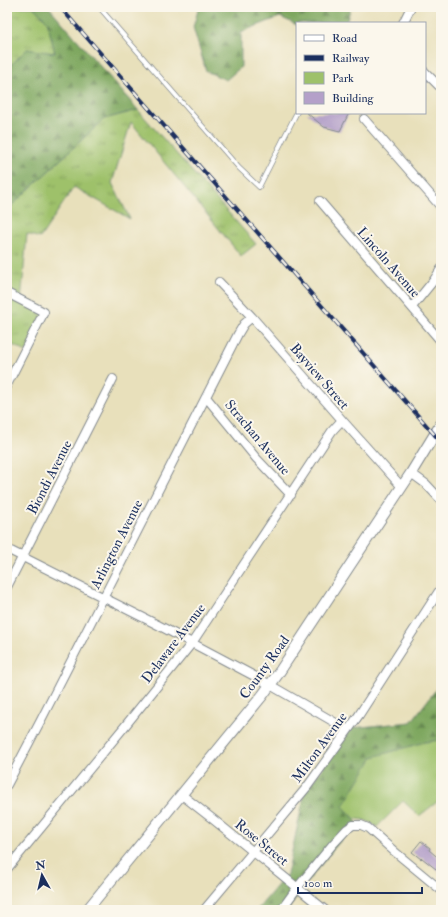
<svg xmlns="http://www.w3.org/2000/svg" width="448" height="917" viewBox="0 0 448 917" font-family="'IM FELL Double Pica',serif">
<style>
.grass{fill:url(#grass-tufts);stroke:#5c7864}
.forest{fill:url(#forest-firs);stroke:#4c6b5e}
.park{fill:#9ec16a;stroke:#5c7864}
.building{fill:#b4a0c9}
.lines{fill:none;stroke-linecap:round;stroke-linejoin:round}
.service-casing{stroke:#82888c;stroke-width:5.5}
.minor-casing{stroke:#82888c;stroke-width:10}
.tertiary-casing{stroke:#82888c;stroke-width:12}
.service{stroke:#fff;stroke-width:4}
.minor{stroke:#fff;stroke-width:8}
.tertiary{stroke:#fff;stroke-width:10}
.rail-casing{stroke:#1b2f5e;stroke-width:4}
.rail{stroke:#fbf7ec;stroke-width:2.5;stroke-dasharray:8;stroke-linecap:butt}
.labels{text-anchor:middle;stroke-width:4;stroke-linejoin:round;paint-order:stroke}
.street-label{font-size:14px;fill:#1b2f5e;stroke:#fbf7ec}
</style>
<defs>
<pattern id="grass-tufts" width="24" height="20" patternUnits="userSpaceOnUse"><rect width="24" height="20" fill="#9ec16a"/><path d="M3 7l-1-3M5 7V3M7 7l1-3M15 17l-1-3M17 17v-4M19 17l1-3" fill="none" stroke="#809d5a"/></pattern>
<pattern id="forest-firs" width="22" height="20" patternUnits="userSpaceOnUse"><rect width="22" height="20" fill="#7ea75e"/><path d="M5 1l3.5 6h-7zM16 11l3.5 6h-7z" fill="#668851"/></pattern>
</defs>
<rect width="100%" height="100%" fill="#fbf7ec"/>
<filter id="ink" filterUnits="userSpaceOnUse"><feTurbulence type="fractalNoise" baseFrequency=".025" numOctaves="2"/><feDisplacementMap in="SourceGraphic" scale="8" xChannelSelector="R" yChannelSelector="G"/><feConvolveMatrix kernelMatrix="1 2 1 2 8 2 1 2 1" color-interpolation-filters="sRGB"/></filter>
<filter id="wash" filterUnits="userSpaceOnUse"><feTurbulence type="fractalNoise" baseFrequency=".012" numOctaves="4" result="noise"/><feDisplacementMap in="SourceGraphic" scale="16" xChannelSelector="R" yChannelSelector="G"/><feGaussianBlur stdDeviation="0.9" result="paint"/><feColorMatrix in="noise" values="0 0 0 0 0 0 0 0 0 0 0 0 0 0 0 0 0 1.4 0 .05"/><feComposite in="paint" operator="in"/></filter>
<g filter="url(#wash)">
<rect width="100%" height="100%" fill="#e8e0bb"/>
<path class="grass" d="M7,7H44L66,32L7,127Z
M138,110L256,244L241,256L131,122L112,183L130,219L74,187L40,238L27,234L21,302L46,315L26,352L7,342V212L12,205L104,119Z"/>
<path class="forest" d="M33,7H49L138,110L104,119L12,205L7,212V69L27,49L55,53L47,21Z
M199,7H351L346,23H297V25L280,17L241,32V67L226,80L206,71L193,27Z
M441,683V740L425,742L344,806L358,824L345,835L302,888L288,910H257L287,874L305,792L351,728L411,722Z"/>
<path class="park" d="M441,740V799L419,816L403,801L377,827C370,822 364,819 355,819L343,806L373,757L425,742Z"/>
<g id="blocks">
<path class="building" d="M307,113H349L340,131L324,127Z
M421,841L430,848L429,850L441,860V873L422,858L421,859L412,852Z"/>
</g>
</g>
<g filter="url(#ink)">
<use href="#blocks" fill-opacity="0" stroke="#82888c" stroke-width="1"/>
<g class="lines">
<g class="service-casing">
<path id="service" d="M99,7L239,168L259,187L297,112"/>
</g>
<g class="minor-casing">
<path id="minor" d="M403,23L411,7
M425,72L441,88
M364,119L441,207
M320,201L439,339
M219,282L252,317L342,420L402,487
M7,293L44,312L7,385
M412,307L434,280L441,269
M206,397L256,458L291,495
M411,473L426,484L441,500
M7,549L158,625L258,678L348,730
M7,587L113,379
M7,785L41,720L238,334L244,324L252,317
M182,795L214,820L325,910
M7,869L125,726L192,643L332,431L342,420
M204,910L307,787L359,715L441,588
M281,910L297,888L333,844L347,829L353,825H361L368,828L395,852L441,890"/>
</g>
<g class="tertiary-casing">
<path id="tertiary" d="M87,910L262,696L278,674L411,473L441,424"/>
</g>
<use href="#service" class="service"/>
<use href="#minor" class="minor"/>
<use href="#tertiary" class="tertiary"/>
<g class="rail-casing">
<path id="rail" d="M60,7L441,442"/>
</g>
<use href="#rail" class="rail"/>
</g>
</g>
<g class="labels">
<g class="street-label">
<text transform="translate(389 262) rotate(49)" y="5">Lincoln Avenue</text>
<text transform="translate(320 376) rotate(49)" y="5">Bayview Street</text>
<text transform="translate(258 437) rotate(50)" y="5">Strachan Avenue</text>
<text transform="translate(49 477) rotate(-63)" y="5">Biondi Avenue</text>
<text transform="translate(116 544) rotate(-63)" y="5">Arlington Avenue</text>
<text transform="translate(173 643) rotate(-53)" y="5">Delaware Avenue</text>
<text transform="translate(264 667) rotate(-54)" y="5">County Road</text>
<text transform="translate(319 747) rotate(-54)" y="5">Milton Avenue</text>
<text transform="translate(262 842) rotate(39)" y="5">Rose Street</text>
</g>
</g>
<rect width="448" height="917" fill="none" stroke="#fbf7ec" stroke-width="24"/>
<rect x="296" y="22" width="130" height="92" fill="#fbf7ec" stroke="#a1a7b3"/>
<rect x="304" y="35" width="20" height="6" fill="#ffffff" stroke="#a1a7b3"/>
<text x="332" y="42" font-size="12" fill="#1b2f5e">Road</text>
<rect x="304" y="55" width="20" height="6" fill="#1b2f5e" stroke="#a1a7b3"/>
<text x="332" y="62" font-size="12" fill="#1b2f5e">Railway</text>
<rect x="304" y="72" width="20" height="12" fill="#9ec16a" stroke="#a1a7b3"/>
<text x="332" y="82" font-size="12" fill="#1b2f5e">Park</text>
<rect x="304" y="92" width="20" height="12" fill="#b4a0c9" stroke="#a1a7b3"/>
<text x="332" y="102" font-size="12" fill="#1b2f5e">Building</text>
<g transform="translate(42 875) rotate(352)" stroke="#fbf7ec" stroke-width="3" paint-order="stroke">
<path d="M0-3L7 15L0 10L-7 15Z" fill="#1b2f5e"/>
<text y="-6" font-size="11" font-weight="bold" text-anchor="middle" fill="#1b2f5e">N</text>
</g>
<path d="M298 887v6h124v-6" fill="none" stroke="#1b2f5e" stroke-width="2"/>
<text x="304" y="887" font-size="12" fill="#1b2f5e" stroke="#fbf7ec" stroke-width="3" paint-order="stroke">100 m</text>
</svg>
